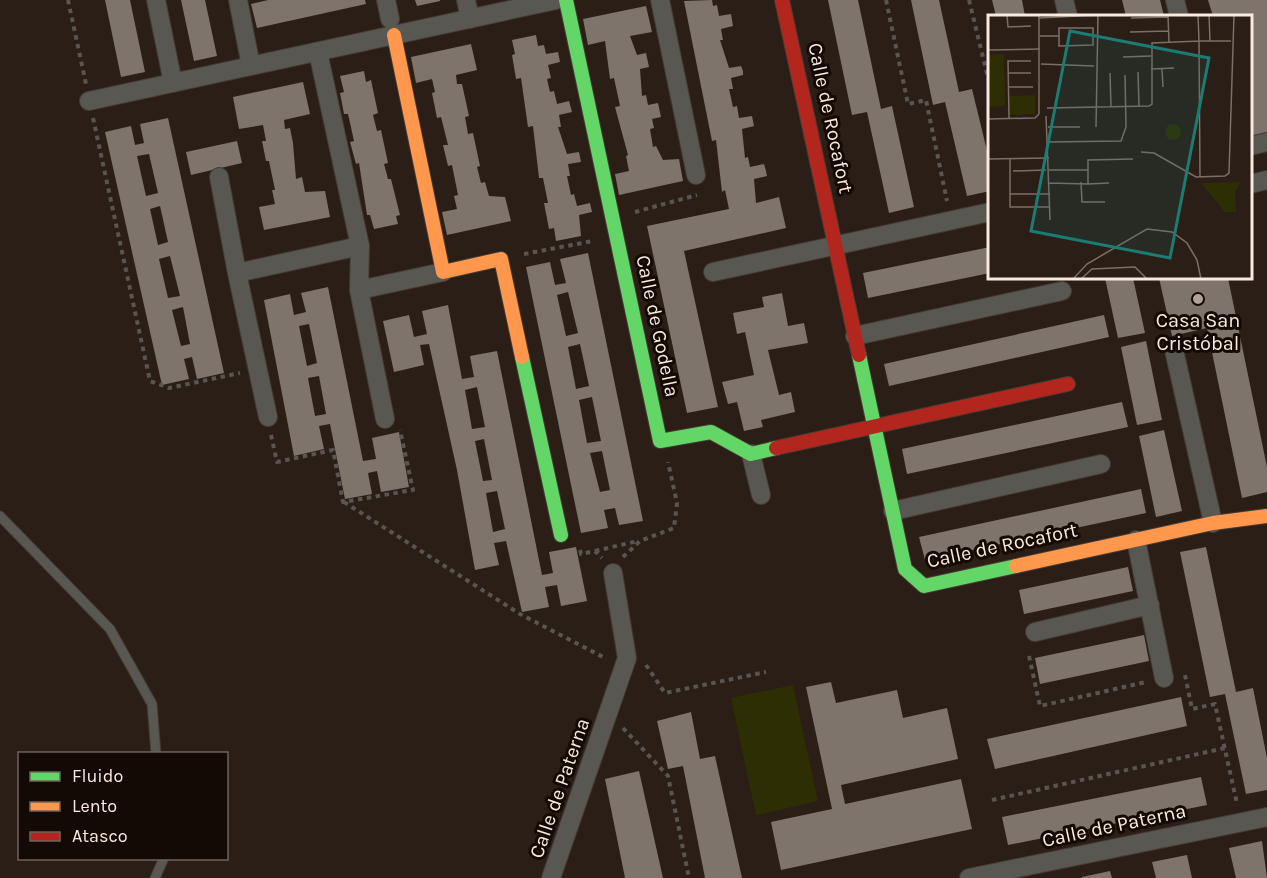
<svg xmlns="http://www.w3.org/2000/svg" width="1267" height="878" viewBox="0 0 1267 878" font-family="Karla,sans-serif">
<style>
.green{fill:#2e2e05}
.building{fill:#7e746c;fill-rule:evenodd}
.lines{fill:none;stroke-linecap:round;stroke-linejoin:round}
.lane-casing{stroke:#463b34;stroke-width:11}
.street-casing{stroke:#463b34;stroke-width:20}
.fast-casing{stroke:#463b34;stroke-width:16}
.slow-casing{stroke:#463b34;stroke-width:16}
.jam-casing{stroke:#463b34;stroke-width:16}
.path{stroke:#585552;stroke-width:4;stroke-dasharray:4.5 4.5;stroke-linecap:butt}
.lane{stroke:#585752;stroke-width:9}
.street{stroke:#585752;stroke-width:18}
.fast{stroke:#63d668;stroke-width:14}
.slow{stroke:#ff974d;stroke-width:14}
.jam{stroke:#b3261e;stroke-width:14}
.poi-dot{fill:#b1a299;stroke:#140a05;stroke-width:2}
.labels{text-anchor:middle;stroke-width:6;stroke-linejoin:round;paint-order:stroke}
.street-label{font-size:20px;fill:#f9e9df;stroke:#140a05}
.poi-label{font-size:20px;fill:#f9e9df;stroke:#140a05}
.inset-road{fill:none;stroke:#7d6f66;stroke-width:1.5}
.view{fill:#1b7c74;fill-opacity:0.15;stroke:#1b7c74;stroke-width:3}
.inset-edge{fill:none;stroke:#f9e9df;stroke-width:3}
</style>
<rect width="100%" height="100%" fill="#2b1e16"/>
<path class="green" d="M793,685L818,801L756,815L731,698Z"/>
<path class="building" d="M105,0H130L145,72L121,77Z
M181,0H205L217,56L194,61Z
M268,0H365L366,4L257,28L251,4Z
M415,0H440V1L417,6Z
M712,0L713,6L717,5L719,16L731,14L733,26L721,29L723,40H720L729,68L741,66L743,71V75L731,78L733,89H729L733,107L737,106L739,118L752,116L754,126L742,129L745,158L748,157L750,167L764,164L766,171L767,176L754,179L756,203L779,197L786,228L684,251L718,407L687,413L647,226L729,209L725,190L722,192L716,140L712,141L684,1Z
M828,0H858L881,109L892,106L914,207L889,213L867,112L852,115Z
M911,0H939L959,92L972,89L990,163V191L967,196L945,102L933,105Z
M992,0H1022L1025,16H996Z
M1122,0H1160L1164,16H1126Z
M1208,0H1267V137L1251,140V16H1213Z
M646,6L652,32L630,36L637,55L646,53L649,67L640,69L642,96L646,95L648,105L658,103L661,117L652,119L654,128L650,129L653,147L656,146L663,160L679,159L683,181L619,195L615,174L629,171L626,156L628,155L615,107L620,106L614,78L610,79L605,41L588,45L583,19Z
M536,35L538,46L544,45L546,54L558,52L560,62L548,65L551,78L547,79L550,92L554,91L557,104L569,101L572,112L559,115L561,127H558L567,154L579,152L581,162L568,164L570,176H567L571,195L574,194L577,206L590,203L592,212L579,215L581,236L556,241L554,228L549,229L544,203H548L543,178H539L533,126L528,127L521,78L516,79L512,55L515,54L512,40Z
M471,44L477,70L456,75L457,84H462L469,116L465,117L468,134L473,133L480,166L477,167L481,183L485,182L489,196L505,197L511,221L447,235L442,212L457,209L454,196L458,195L452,165L448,166L443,145H448L441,117L437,118L432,93L435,92L432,79L416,83L411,57Z
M364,71L366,82L371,80L378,113L373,115L377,131L381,130L388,163L384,164L388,179H391L400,215L396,216L398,224L374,229L370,215H367L359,163L356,164L350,142L354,141L348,114H344L340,93L344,92L340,76Z
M303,82L310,114L284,120L285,129L290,128L293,143L296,179L302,177L305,192L325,191L330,217L264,230L259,207L275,204L272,190H275L269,161H266L262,141H266L263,125L239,129L233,97Z
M168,118L224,373L197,379L192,357L184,359L189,379L162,385L105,132L131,126L135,145L144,143L140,124ZM149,154L158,193L146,196L137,156ZM160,206L168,242L158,245L150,209ZM170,256L180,296L168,298L159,259ZM183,307L190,344L181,346L172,310Z
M237,141L242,163L191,175L186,152Z
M990,247V273L868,298L863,273Z
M588,253L643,521L619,525L615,508L604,510L608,528L581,533L526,267L550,262L555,285L566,283L560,259ZM568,292L578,333L566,336L557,295ZM580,344L589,386L576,389L568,347ZM592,397L601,441L587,443L579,400ZM602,451L610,490L600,492L590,453Z
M1105,278H1133L1145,333L1118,338Z
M1159,278H1228L1267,467V492L1242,498L1207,328L1172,336Z
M328,287L363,461L376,459L372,438L399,432L409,487L381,492L377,471L368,473L372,494L345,499L330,424L319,426L324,449L294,456L264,300L290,294L294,315L306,312L301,293ZM309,324L317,363L307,366L299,326ZM319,376L326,414L315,416L308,378Z
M782,293L788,326L804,323L808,343L768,350L779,395L791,392L795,412L761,420L763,427L744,431L737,402L728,404L722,382L754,375L745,332L737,334L733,313L764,307L762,297Z
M448,305L462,379L474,377L470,356L497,351L542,575L553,573L549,552L576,547L587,601L561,606L557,585L545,587L549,607L522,612L506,541L494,543L499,565L475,570L457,470L429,344L420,345L424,365L394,372L383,321L409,315L414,337L427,334L422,311ZM477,387L485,427L472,429L465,390ZM484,439L492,480L483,481L475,441ZM497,491L505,529L493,532L486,493Z
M1104,315L1109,337L889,386L884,364Z
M1146,341L1162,420L1137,425L1121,347Z
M1122,402L1128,427L907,474L902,449Z
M1164,430L1182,511L1156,517L1139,436Z
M1141,489L1146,513L925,560L919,537Z
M1206,547L1236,692L1253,688L1267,758V790L1246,794L1225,694L1210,697L1180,552Z
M1128,567L1133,591L1024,614L1019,590Z
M1144,635L1149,661L1040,684L1035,658Z
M831,682L836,703L897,690L903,718L947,708L958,759L841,785L845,804L961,779L972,829L781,870L771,822L832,809L806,687Z
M1181,697L1187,726L995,769L987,739Z
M691,712L700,759L715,756L742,878H705L683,766L668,769L657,721Z
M639,771L663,878H625L605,779Z
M1201,777L1207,805L1008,845L1002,817Z
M1262,841L1267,878H1236L1229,848Z
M1187,855L1192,878H1156L1152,862Z
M1110,871L1112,878H1082V877Z"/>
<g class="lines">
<g class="lane-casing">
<path id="lane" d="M0,516L110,629L152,704L156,754
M155,878L164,858"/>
</g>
<g class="street-casing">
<path id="street" d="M156,0L173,83
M238,0L251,66
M386,0L390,19
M466,0L470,19
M660,0L696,175
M1064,0L1068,16
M1175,0L1179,16
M318,52L360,246L359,290
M89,101L556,0
M1250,146L1267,142
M219,177L237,273
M1250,184L1267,180
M713,272L990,212
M855,336L1062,291
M1174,350L1213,523
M268,417L237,273L360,246
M385,419L359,290L443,272
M751,454L761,495
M893,511L1101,464
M1136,540L1164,678
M1035,632L1150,605
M551,878L627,658L613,573
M969,878L1267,817"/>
</g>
<g class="fast-casing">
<path id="fast" d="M566,0L660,441L711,432L751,454L776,448
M859,355L905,569L924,586L1016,566
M522,357L561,535"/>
</g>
<g class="slow-casing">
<path id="slow" d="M394,35L443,272L501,259L522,357
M1016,566L1213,523L1267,516"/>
</g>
<g class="jam-casing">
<path id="jam" d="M782,0L859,355
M776,448L1068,384"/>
</g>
<path class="path" d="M68,0L86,84
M886,0L908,104L926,100L947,201
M969,0L990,86
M93,118L150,381L169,388L240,373
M635,212L697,195
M524,254L593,241
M271,435L277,462L333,450L343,502L413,490L400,430
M344,502L520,614L605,658
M580,550L581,554L595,551L602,558
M595,551L638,541
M623,557L640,541L674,528L677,503L668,462
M1029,656L1040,706L1146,682
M646,665L665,693L766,672
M1185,675L1192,709L1215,704L1237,804
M623,728L668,776L689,878
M992,800L1225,748"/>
<use href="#lane" class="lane"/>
<use href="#street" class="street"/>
<use href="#fast" class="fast"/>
<use href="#slow" class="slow"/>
<use href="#jam" class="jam"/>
</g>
<circle class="poi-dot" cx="1198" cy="299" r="6"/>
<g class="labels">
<g class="street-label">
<text transform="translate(831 118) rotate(78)" y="7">Calle de Rocafort</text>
<text transform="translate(658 326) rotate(78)" y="7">Calle de Godella</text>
<text transform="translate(1002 545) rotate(-12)" y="7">Calle de Rocafort</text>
<text transform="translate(559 788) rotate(-71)" y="7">Calle de Paterna</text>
<text transform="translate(1114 825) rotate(-12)" y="7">Calle de Paterna</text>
</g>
<g class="poi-label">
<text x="1198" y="327">Casa San<tspan x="1198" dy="23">Cristóbal</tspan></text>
</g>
</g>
<g transform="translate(988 15)">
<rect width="264" height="264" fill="#2b1e16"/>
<path d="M16,39L17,91L0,92V40ZM47,80V99L21,100V81ZM177 117a8 8 0 1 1 16 0a8 8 0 1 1-16 0ZM253,167L247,177L248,197H237L213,168Z" fill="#2e2e05"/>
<path class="inset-road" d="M19,0L20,12L43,11M210,0L211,26H222M221,0L222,26H243M180,1L181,27M51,3L110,0M143,3L180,2M142,17L181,16M52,21H71V13H105V30L71,31V21M0,35L52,34M135,42L163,41M53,49L106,51M163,54L186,53M174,54L175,72M150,57L151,91M21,58H43M122,58L123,92M21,72H45M59,93L161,91L164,89V28L211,26L212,162M51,99V0M58,101L62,205M21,103L20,46H43M0,104L47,103L51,99M60,112H92M108,112L110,0M60,127L133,126L138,112L137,60M153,137L166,138L208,162L237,161L241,158L246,0M22,143V192H62M0,144L61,143M61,155H100V145L145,144M100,155V169L121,168M25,156L58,155M93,167L94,187H117M61,168L100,169M22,179H62M85,264L99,249L159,214L184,217L199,228L209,245L213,264M93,264L104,254L147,252L159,264"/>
<path class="view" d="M82,16L221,43L182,243L43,216Z"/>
<rect width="264" height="264" class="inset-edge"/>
</g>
<rect x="18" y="752" width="210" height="108" fill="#140a05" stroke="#70635c" stroke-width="1.5"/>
<rect x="30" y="772" width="30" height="9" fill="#63d668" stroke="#70635c" stroke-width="1.5"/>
<text x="72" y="782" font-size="18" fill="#f9e9df">Fluido</text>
<rect x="30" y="802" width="30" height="9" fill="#ff974d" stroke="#70635c" stroke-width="1.5"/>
<text x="72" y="812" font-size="18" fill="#f9e9df">Lento</text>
<rect x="30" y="832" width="30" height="9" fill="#b3261e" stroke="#70635c" stroke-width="1.5"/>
<text x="72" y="842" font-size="18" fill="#f9e9df">Atasco</text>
</svg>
